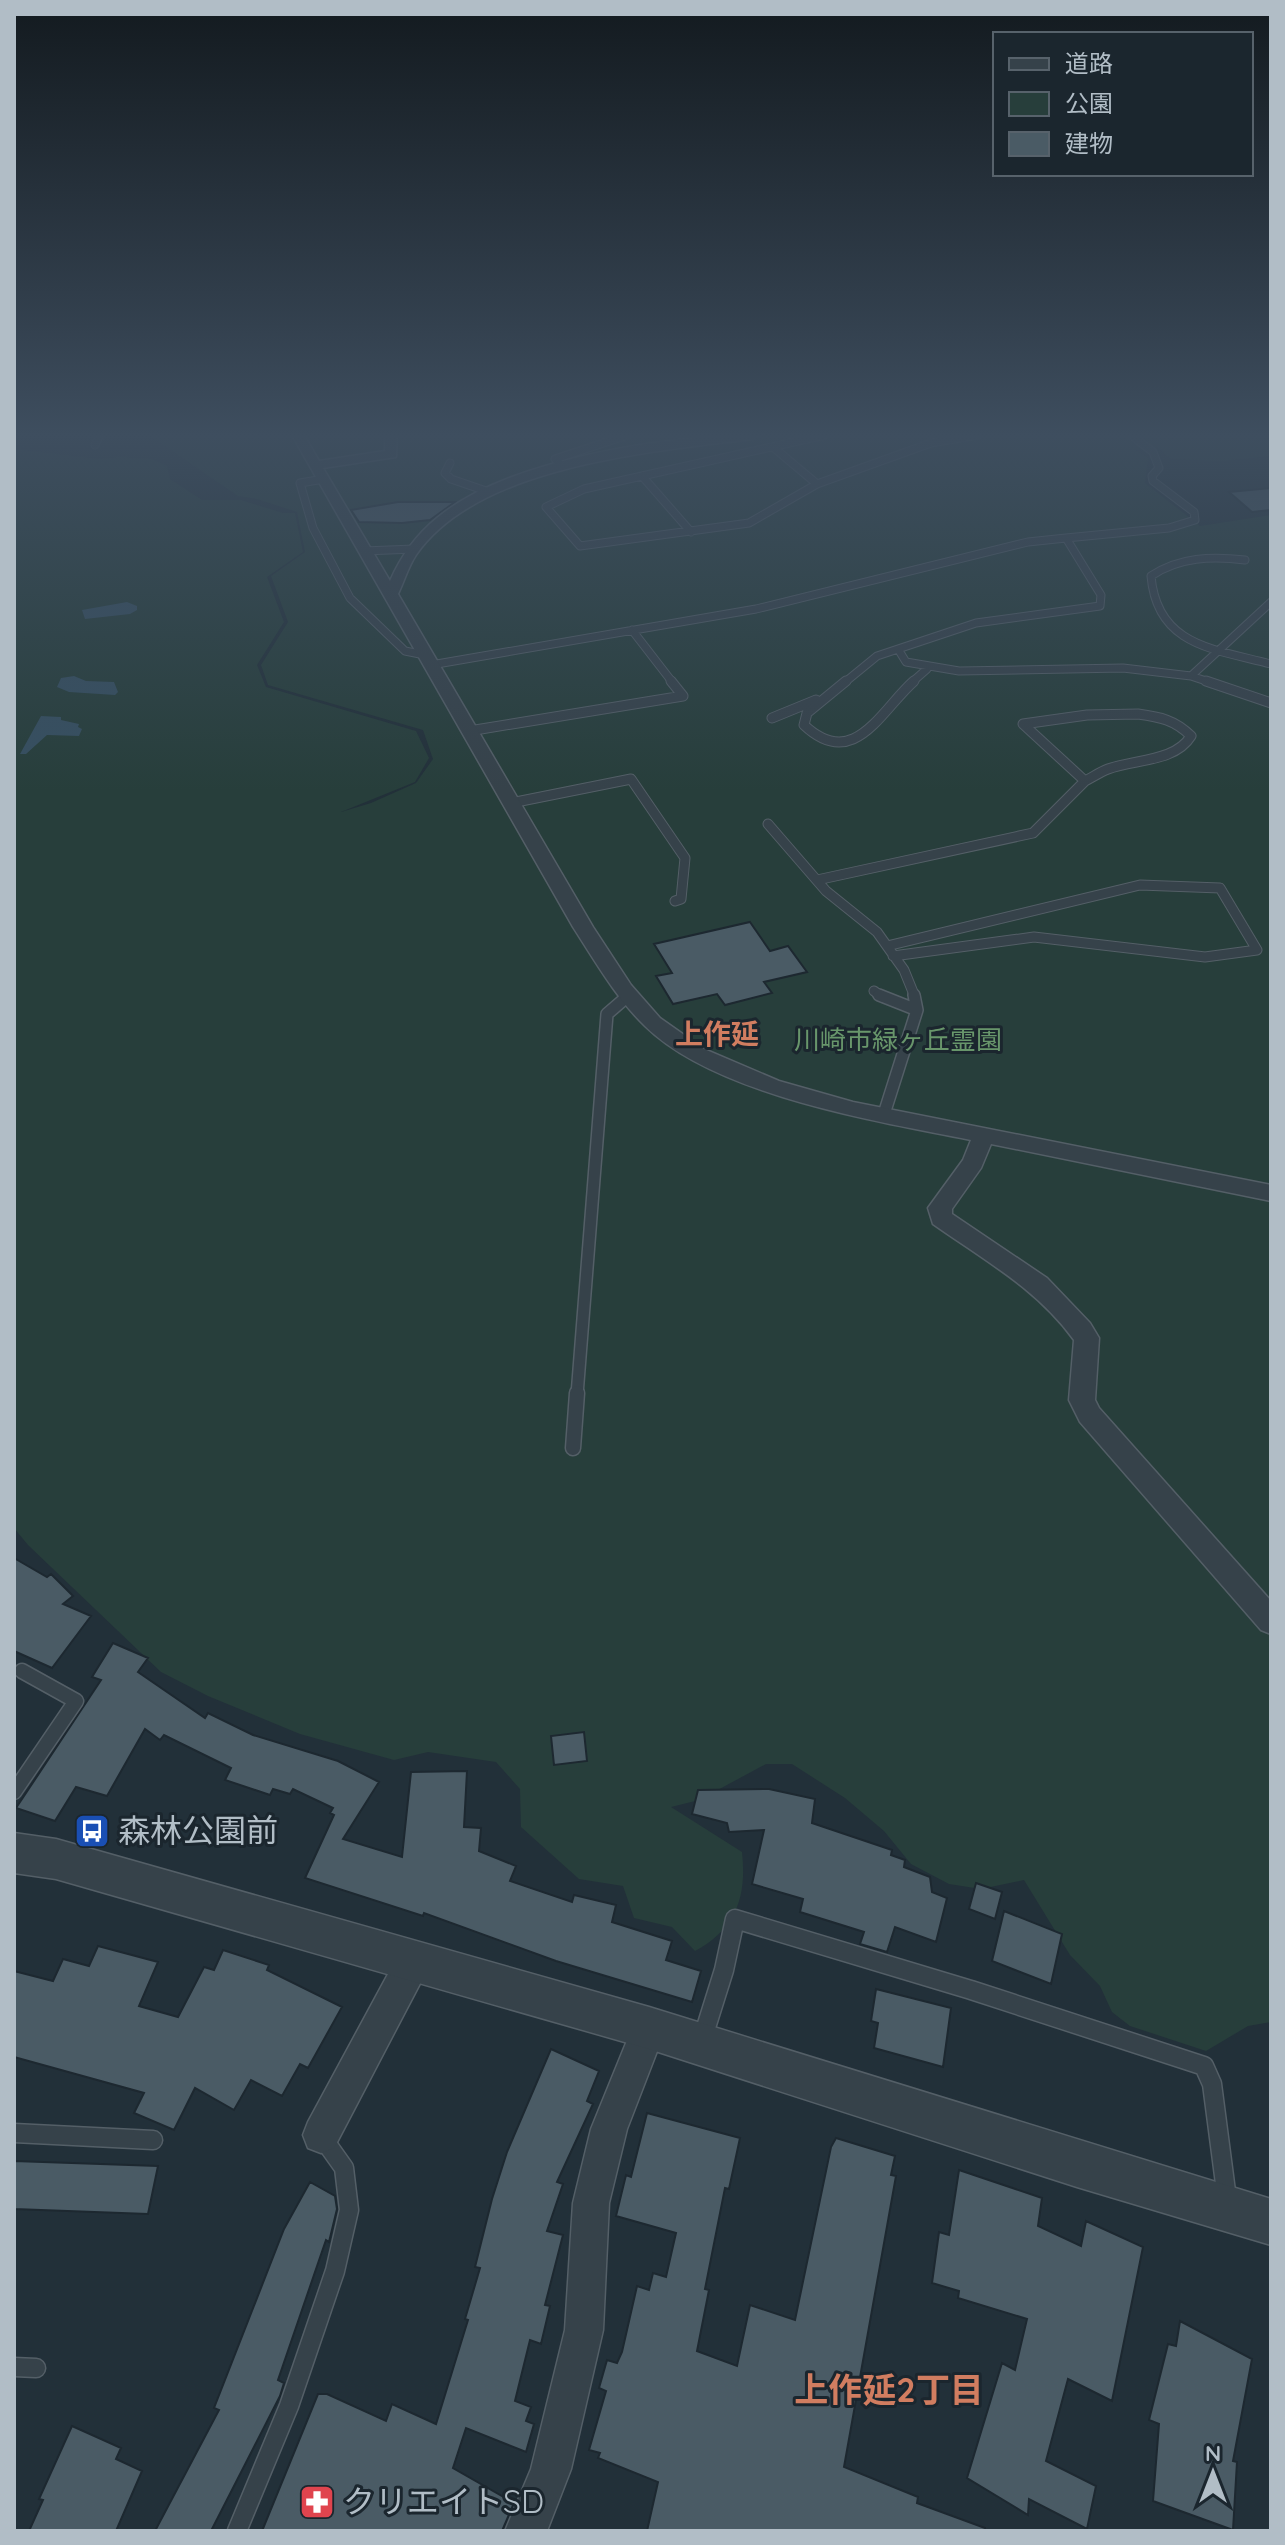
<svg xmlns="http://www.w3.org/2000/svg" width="1285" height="2545" viewBox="0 0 1285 2545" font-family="Quicksand,'Noto Sans JP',sans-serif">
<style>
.green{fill:#273e3b}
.water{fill:#364f60}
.building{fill:#4a5b65;stroke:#1d2830;stroke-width:2}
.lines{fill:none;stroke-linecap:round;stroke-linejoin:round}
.service-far4-casing{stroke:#545f67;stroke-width:9}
.service-far3-casing{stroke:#545f67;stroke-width:11}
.service-far2-casing{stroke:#545f67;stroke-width:14}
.service-far1-casing{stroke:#545f67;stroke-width:17}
.service-casing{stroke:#545f67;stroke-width:21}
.minor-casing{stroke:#545f67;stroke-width:3}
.tertiary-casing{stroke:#545f67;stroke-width:3}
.service-far4{stroke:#36424a;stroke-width:7}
.service-far3{stroke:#36424a;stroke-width:9}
.service-far2{stroke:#36424a;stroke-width:11}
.service-far1{stroke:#36424a;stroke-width:14}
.service{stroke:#36424a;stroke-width:18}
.minor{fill:#36424a;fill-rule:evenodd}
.tertiary{fill:#36424a;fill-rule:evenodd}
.labels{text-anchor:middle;stroke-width:6;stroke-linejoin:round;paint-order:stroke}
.park-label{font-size:26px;fill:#68966b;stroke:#1b262e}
.neighbourhood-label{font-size:28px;font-weight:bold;fill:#d17d60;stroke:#1b262e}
.near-poi-label{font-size:32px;fill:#b1bdc6;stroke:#1b262e;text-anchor:start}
.near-neighbourhood-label{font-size:34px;font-weight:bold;fill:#d17d60;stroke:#1b262e}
</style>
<rect width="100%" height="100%" fill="#223039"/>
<path class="green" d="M149,435H1271V456L1222,461L1171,459L1157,447L1134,449L1148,458L1145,483L1200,526L1271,515V2022L1248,2026L1206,2051L1130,2026L1112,2012L1100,1986L1070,1955L1024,1880L981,1889L949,1884L911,1864L884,1831L845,1798L792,1764H766L699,1800L671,1807L742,1852C747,1897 736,1929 695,1951L672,1927L634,1918L623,1886L579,1879L521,1827L520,1789L496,1762L428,1752L394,1760L300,1734L208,1696L161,1672L28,1545L14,1528V449L99,459L120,457L152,459L167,466L170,479L202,500H241L283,513H295L303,552L267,577L284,622L257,665L266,687L416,731L429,758L415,782L341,812L371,803L416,783L433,759L423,730L268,685L261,665L288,622L271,576L305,552L297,512L257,499L238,496Z"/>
<path class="water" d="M127,602L137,606V610L130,614L85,619L82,610Z
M74,676L86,681L114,682L118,692L115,695L69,692L57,687L61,678Z
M41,716L61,717V720L79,724L78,727L82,729L79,736L47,735L26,754H20Z"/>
<path class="building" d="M1271,488V510L1252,512L1229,492Z
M398,502H455L430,520L402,523L359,522L351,510Z
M750,922L770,951L788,946L807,972L764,982L772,993L725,1005L717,994L673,1004L656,976L672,973L654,944Z
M14,1558L47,1577L51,1574L73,1596L63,1604L91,1616L52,1668L14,1651Z
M113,1643L148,1658L138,1672L205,1718L208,1713L253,1735L338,1761L379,1782L343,1839L402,1857L411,1772L467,1771L464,1827L481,1828L479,1851L516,1866L510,1881L572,1902L574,1895L616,1905L612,1922L672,1941L666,1960L701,1971L692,2002L556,1961L424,1913L423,1916L305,1878L334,1815L330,1813L333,1808L293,1789L290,1794L273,1789L270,1795L225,1780L231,1768L164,1735L160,1740L145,1729L107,1796L76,1787L55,1821L16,1808L101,1680L92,1677Z
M584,1732L587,1761L554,1765L551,1736Z
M769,1789L815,1799L812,1823L892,1850L891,1855L905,1860L904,1867L930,1877L932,1892L947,1898L936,1942L895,1927L887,1952L860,1944L864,1932L800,1912L803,1899L752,1884L764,1830L729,1832L727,1823L692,1814L698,1790Z
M976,1883L1002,1892L995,1919L969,1909Z
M1004,1911L1062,1934L1051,1984L992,1961Z
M98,1946L158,1962L139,2006L178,2017L204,1967L214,1970L223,1950L269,1965L267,1970L342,2007L308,2068L300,2064L282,2096L251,2080L234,2110L195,2088L174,2130L134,2113L144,2093L14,2057V1971L53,1981L63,1959L89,1966Z
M876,1989L951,2008L943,2067L874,2048L878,2023L871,2021Z
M551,2049L599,2071L587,2101L593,2104L557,2182L563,2184L547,2231L563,2235L545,2305L550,2306L541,2344L530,2340L515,2401L531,2407L526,2421L534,2424L526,2452L466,2428L453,2468L514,2503L502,2531H262L318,2394H327L386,2421L392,2404L436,2424L468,2320L465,2319L480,2268L475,2267L492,2199L507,2152Z
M647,2113L740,2138L729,2189L725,2188L705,2289L709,2290L697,2351L737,2366L750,2305L795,2320L831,2147L836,2138L895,2156L891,2175L896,2176L844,2467L918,2497L917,2503L985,2528V2531H647L658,2482L598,2458L600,2453L589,2450L606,2391L599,2388L607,2360L617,2363L622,2352L637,2286L649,2290L653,2273L666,2277L676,2233L616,2216L626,2175L631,2177Z
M14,2161L158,2166L148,2214L14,2209Z
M959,2170L1042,2198L1038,2226L1081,2246L1086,2221L1143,2247L1112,2401L1068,2379L1046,2461L1096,2486L1087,2529L1029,2499L1028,2515L967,2478L1002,2363L1015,2370L1027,2319L958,2298L959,2291L932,2283L939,2232L949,2235Z
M310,2182L335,2196L337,2209L329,2242L326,2240L278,2380L284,2383L280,2396L211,2531H155L219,2410L214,2408L284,2229Z
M1180,2321L1252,2359L1233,2461L1237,2462L1233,2530L1153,2501L1159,2424L1149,2420L1168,2344L1176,2346Z
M72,2426L121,2448L116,2459L142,2471L116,2531H29L43,2500L39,2499Z"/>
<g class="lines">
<g class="service-far4-casing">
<path id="service-far4" d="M825,435L584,489L546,507L580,546L749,523L817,484L931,443L978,435
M95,445L100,435
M773,447L817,484
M450,463L445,473L451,479L489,492
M562,466L555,459L628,435
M642,476L691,532
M324,479L300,483L313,528L350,598L405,651L425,655
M1066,538L1169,528L1195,520L1194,512L1153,481L1152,476L1159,468L1153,452L1131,435
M364,551L414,549
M1245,560C1212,556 1179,557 1151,576C1157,646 1214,649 1271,664
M632,630L673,683
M431,665L756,609L1028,542L1066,538L1101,595L1100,606L976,623L898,649L906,662L959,671L1123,668L1191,676L1271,602
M1191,676L1212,683
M844,683L877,656L898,649
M911,683L927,669"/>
</g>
<g class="service-far3-casing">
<path id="service-far3" d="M846,681L807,713L804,725C854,772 881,710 914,681
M1206,681L1271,703
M1138,714C1160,717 1175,720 1191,736C1175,762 1135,759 1108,769C1100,772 1093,777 1085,781L1023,724L1087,715Z
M772,718L816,700
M469,731L683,696L671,681
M511,803L631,779L685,858L681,899L675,901
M768,824L826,891L877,932L904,970L915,997
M817,880L1033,833L1085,781
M887,946L1140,885L1220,888L1257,950L1205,957L1034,937L893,956
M874,991L882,997"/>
</g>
<g class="service-far2-casing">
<path id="service-far2" d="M879,995L917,1010
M884,1114L917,1010L914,995
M577,1395L607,1014L629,995"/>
</g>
<g class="service-far1-casing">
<path id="service-far1" d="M573,1448L577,1393
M14,1792L76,1701L22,1671"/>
</g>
<g class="service-casing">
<path id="service" d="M703,2037L724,1970L735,1919L971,1990L1204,2066L1212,2084L1227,2199
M14,2133L153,2140
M14,2367L36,2368
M237,2531L289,2406L335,2271L349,2210L344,2168L322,2137"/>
</g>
<g class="minor-casing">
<path id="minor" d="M292,435H304L319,461L385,451V435H397L396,457L323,468L390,581C401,556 416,535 437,518C507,459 668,435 758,435L752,439C652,452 478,465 416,555C408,567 404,582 398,594L593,927L631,985L660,1018L704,1049L779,1081L853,1102L1271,1185V1201L991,1144L981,1168L952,1209V1214L1047,1278L1090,1323L1099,1338L1095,1400L1099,1408L1271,1601V1634L1261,1630L1080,1422L1069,1400L1074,1340C1036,1288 984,1260 933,1224L928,1208L963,1160L971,1140C876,1121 715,1095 645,1026C616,998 595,961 573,927Z
M413,1945L425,1950L430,1962L425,1974L334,2148L321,2153L308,2148L303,2135L308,2122L401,1950Z
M649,2011L661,2016L666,2028L627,2129L609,2203L603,2330L571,2469L547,2531H505L531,2469L565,2330L573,2203L591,2129L637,2016Z"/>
</g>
<g class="tertiary-casing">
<path id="tertiary" d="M14,1833L56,1839L649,2007L1271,2199V2245L1077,2187L649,2049L56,1879L14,1873Z"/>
</g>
<use href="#service-far4" class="service-far4"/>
<use href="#service-far3" class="service-far3"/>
<use href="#service-far2" class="service-far2"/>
<use href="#service-far1" class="service-far1"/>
<use href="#service" class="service"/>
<use href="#minor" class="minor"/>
<use href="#tertiary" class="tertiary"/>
</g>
<linearGradient id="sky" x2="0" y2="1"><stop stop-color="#131a1f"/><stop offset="0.55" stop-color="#3e4e5f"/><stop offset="1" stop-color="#3e4e5f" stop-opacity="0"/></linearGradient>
<rect width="1285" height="791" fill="url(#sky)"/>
<defs>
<g id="bus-square" transform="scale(1.8)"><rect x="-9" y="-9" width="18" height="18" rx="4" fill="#1a4fb4" stroke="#1b262e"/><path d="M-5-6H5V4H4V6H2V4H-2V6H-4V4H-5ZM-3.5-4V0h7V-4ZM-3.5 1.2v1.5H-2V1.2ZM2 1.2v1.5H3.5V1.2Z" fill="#fff"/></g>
<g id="pharmacy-square" transform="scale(1.8)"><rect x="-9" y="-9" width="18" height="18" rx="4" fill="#e0444e" stroke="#1b262e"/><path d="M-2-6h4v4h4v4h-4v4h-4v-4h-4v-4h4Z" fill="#fff"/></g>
</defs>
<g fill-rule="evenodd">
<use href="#bus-square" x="92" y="1831"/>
<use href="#pharmacy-square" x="317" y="2502"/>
</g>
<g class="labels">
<g class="park-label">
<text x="898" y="1049">川崎市緑ヶ丘霊園</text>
</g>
<g class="neighbourhood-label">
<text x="717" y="1044">上作延</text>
</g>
<g class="near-poi-label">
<text x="118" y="1842">森林公園前</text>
<text x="343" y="2513">クリエイトSD</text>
</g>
<g class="near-neighbourhood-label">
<text x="889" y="2402">上作延2丁目</text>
</g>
</g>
<rect width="1285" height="2545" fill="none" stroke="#b1bdc6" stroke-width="32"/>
<rect x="993" y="32" width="260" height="144" fill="#1b262e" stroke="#57626b" stroke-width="2"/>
<rect x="1009" y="58" width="40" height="12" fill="#36424a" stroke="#57626b" stroke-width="2"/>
<text x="1065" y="72" font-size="24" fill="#b1bdc6">道路</text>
<rect x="1009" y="92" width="40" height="24" fill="#273e3b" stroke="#57626b" stroke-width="2"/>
<text x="1065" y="112" font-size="24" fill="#b1bdc6">公園</text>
<rect x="1009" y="132" width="40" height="24" fill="#4a5b65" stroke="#57626b" stroke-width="2"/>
<text x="1065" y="152" font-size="24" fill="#b1bdc6">建物</text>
<g transform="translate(1213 2473)" stroke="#1b262e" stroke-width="6" paint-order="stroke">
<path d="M0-6L14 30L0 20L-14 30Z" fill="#b1bdc6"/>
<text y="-12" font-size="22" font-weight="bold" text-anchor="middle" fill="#b1bdc6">N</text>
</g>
</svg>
